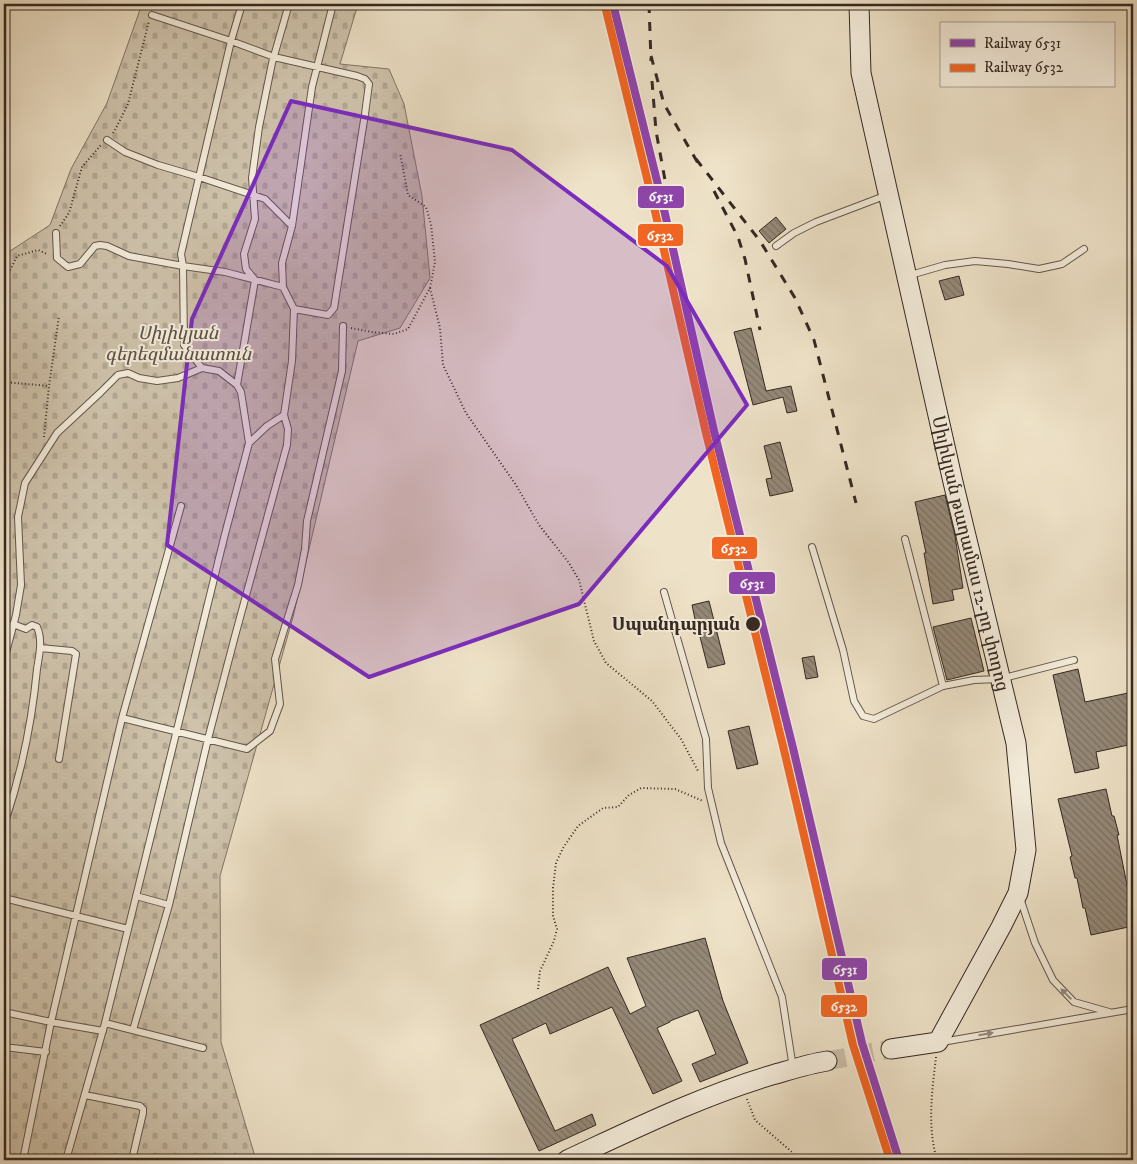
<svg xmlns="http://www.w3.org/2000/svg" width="1137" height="1164" viewBox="0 0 1137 1164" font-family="'IM FELL DW Pica','Noto Serif Armenian',serif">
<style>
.cemetery{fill:url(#cemetery-stones);stroke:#827667}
.building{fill:url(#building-back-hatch);stroke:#352922}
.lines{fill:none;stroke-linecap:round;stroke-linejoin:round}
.secondary-tunnel{stroke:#c9bda7;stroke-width:19;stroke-dasharray:19 9;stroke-linecap:butt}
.lane-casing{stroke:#63574c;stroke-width:8}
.secondary-casing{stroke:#352922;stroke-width:21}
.path{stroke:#352922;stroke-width:2;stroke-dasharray:1 2.5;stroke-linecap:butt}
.lane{stroke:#f4ecdb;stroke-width:6}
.secondary{stroke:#f4ecdb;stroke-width:19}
.rail{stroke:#352922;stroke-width:3;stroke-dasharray:9 9;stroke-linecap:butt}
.rail-1-casing{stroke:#f4ecdb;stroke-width:11}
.rail-2-casing{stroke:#f4ecdb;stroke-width:11}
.rail-1{stroke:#8e44ad;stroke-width:8}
.rail-2{stroke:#f26522;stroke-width:8}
.oneway{fill:#948a7e}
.marked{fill:#7b2cbf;fill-opacity:0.2;stroke:#7b2cbf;stroke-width:4;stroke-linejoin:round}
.stop-dot{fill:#352922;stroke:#f4ecdb;stroke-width:2}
.labels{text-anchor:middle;stroke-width:4;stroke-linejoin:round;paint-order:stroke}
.park-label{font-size:18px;font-style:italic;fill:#5c5044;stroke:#f4ecdb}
.street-label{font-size:18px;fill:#352922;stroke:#f4ecdb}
.stop-label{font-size:18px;font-weight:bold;fill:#352922;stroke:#f4ecdb;text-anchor:end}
.line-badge{stroke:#f4ecdb;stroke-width:2}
.badge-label{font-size:14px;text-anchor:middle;font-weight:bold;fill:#fff}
</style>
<defs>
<pattern id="cemetery-stones" width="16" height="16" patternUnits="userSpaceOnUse" patternTransform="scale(1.25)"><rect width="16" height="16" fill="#cfc3ac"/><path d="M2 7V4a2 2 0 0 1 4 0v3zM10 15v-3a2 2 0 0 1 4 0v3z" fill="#b2a894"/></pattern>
<pattern id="building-back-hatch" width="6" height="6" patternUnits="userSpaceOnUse" patternTransform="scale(1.25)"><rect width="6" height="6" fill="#958978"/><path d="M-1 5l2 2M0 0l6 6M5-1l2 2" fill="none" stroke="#7a7062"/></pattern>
</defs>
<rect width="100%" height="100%" fill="#eee2c8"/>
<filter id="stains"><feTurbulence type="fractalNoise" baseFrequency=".004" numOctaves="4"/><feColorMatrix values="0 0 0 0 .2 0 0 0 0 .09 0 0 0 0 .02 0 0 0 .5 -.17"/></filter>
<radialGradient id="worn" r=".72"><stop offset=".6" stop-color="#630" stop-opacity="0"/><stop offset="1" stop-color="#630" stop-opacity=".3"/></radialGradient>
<path class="cemetery" d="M142,4H358L340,64L389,69L404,104L422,196L430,278L400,328L358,341L293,617L220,876L221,1042L256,1160H4V255L50,225L71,169L107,103Z"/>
<path class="building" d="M776,217L786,229L769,243L759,231Z
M959,276L964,295L945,300L939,281Z
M751,328L766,391L791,386L797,411L787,413L783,397L753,405L734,332Z
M780,442L793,491L770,496L766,479L772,478L764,446Z
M945,495L955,536L963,588L952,590L954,600L933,604L924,553H926L915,502Z
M709,601L725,664L708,668L699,633L694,634L692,625L696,624L692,605Z
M971,618L984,671L947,680L933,627Z
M814,656L818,677L806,679L802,658Z
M1078,669L1085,702L1133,692V744L1096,752L1099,768L1075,773L1053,675Z
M749,726L758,764L737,769L728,731Z
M1106,789L1112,816H1114L1119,835H1117L1131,905H1133V926L1091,935L1085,908H1083L1077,878H1075L1070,857L1072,856L1058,799Z
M705,938L723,1001L748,1063L700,1082L692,1064L716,1054L698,1010L670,1021V1022L657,1028L682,1081L653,1094L612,1007L550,1034L546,1023L512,1039L555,1131L592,1114L596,1125L539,1151L480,1025L608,967L630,1014L646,1006L627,958Z"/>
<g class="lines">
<path class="secondary-tunnel" d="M827,1061L891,1049"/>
<g class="lane-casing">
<path id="lane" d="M152,15L231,41L274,57L357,76L365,79L369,84L365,114L334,308L328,315L294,309
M107,140L125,152L158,165L199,177L265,199L292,226
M56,233L57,258L68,267L80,264L95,246L100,245L107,246L129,256L183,266L225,272L283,287
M776,246L794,233L816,222L887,195
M907,276L945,265L975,261L1008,264L1039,269L1062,264L1084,249
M202,368L184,345L183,266L181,254L231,41L242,4
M237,385L255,280L246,269L244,254L255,219L252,178L259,127L272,63L289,4
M905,539L943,686L974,680L1000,679L1074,660
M812,547L843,650L854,701L863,716L874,719L943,686
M664,592L706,739L708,788L721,843L782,997L793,1068
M40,648L72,651L76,654L59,759
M4,660L16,615L21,585L18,517L25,483L57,433L101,392L118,375L128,373L139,378L157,381L178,378L202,368L219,371L237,385L241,392L249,443L267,426L284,415
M122,718L247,749L270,731L280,704L275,659L298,585L305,549L307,521L342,371L343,326
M4,825C21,775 32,722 37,669C39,656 43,640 37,627L32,625L26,629L13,624
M136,896L169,905
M4,898L128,929
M1020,898L1035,943L1053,980L1074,1002L1109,1012
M4,1012L51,1022L103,1031
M105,1023L203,1048
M133,1030L169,905L208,739L235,636L287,445L288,429L284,415L292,361L294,309L283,287L282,263L292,226L312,87L333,4
M942,1042L1133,1009
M4,1047L46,1052
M85,1095L140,1106L143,1109V1113L132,1160
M23,1160L51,1022L122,718L181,506
M66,1160L105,1023L224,538L249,443"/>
</g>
<g class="secondary-casing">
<g id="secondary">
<path id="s1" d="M859,4L861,73L953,482L1016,743L1026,850L1018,893L1001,927L938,1042L891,1049"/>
<path d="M567,1160C634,1129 701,1096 772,1075C790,1070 808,1064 827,1061"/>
</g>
</g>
<path class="path" d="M113,133L116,128L128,104L149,21
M60,226L69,213L82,167L101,145
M4,283L17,256L38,250L47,254
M430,288L440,328L443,365L466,413L516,485L539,525L569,563L579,580L594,641L606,663L652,701L681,739L698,771
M351,328L372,332L394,334L408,329L430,288L435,262L431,224L426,207L408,195L400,153
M4,382L49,386
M44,437L49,386L59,316
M538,989L540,971L554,941L557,929L553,916V888L556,863L563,848L578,826L603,808L618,807L629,795L641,788L675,789L703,801
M936,1057C932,1092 927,1126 937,1160
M747,1099L755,1120L793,1153L795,1160"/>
<use href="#lane" class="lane"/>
<use href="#secondary" class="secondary"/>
<path class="rail" d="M649,4L651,61
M651,56L664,104L699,165
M652,81L656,131L665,180
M696,159L760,241L795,298L814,340L856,503
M714,191L738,237L745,259L760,330"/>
<g class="rail-1-casing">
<path id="rail-1" d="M613,4L663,205L714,431L793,748L862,1043L899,1160"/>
</g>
<g class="rail-2-casing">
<path id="rail-2" d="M605,6L654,207L706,433L784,750L853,1045L890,1160"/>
</g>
<use href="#rail-1" class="rail-1"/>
<use href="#rail-2" class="rail-2"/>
</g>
<defs><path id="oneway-solid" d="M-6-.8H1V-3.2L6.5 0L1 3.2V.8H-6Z" transform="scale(1.25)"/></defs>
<g class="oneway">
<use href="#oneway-solid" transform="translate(1066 994) rotate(-135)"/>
<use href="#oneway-solid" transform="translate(986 1034) rotate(-10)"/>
</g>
<path class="marked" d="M291,101L512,150L667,266L747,405L579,604L369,677L167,545L192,319Z"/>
<circle class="stop-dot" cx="753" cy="624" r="8"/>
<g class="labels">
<g class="park-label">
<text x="178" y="339">Սիլիկյան<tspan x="178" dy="21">գերեզմանատուն</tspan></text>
</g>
<g class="street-label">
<text dy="6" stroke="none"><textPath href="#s1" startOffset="562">Սիլիկյան թաղամաս 12-րդ փողոց</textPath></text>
</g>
<g class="stop-label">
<text x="740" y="630">Սպանդարյան</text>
</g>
</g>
<g class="line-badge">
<rect x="637" y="185" width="48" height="24" rx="5" fill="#8e44ad"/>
<rect x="637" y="223" width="47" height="24" rx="5" fill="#f26522"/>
<rect x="711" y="536" width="47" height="24" rx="5" fill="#f26522"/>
<rect x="728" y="571" width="48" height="24" rx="5" fill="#8e44ad"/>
<rect x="821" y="957" width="47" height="24" rx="5" fill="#8e44ad"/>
<rect x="820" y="994" width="48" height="24" rx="5" fill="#f26522"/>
</g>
<g class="badge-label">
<text x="661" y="201">6531</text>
<text x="660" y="240">6532</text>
<text x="734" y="553">6532</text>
<text x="752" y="588">6531</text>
<text x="845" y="974">6531</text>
<text x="844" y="1011">6532</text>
</g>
<rect width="1137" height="1164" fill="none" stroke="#eee2c8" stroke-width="20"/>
<rect x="5" y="5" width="1127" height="1154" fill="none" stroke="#352922" stroke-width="2.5"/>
<rect x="10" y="10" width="1117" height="1144" fill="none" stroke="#352922"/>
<rect x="940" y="22" width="175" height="65" fill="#f4ecdb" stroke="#a89e91"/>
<rect x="950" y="39" width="25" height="8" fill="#8e44ad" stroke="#a89e91"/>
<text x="984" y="48" font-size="15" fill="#352922">Railway 6531</text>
<rect x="950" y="64" width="25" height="8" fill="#f26522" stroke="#a89e91"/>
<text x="984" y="72" font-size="15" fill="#352922">Railway 6532</text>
<rect width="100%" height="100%" filter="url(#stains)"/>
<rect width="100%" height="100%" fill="url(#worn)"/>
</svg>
